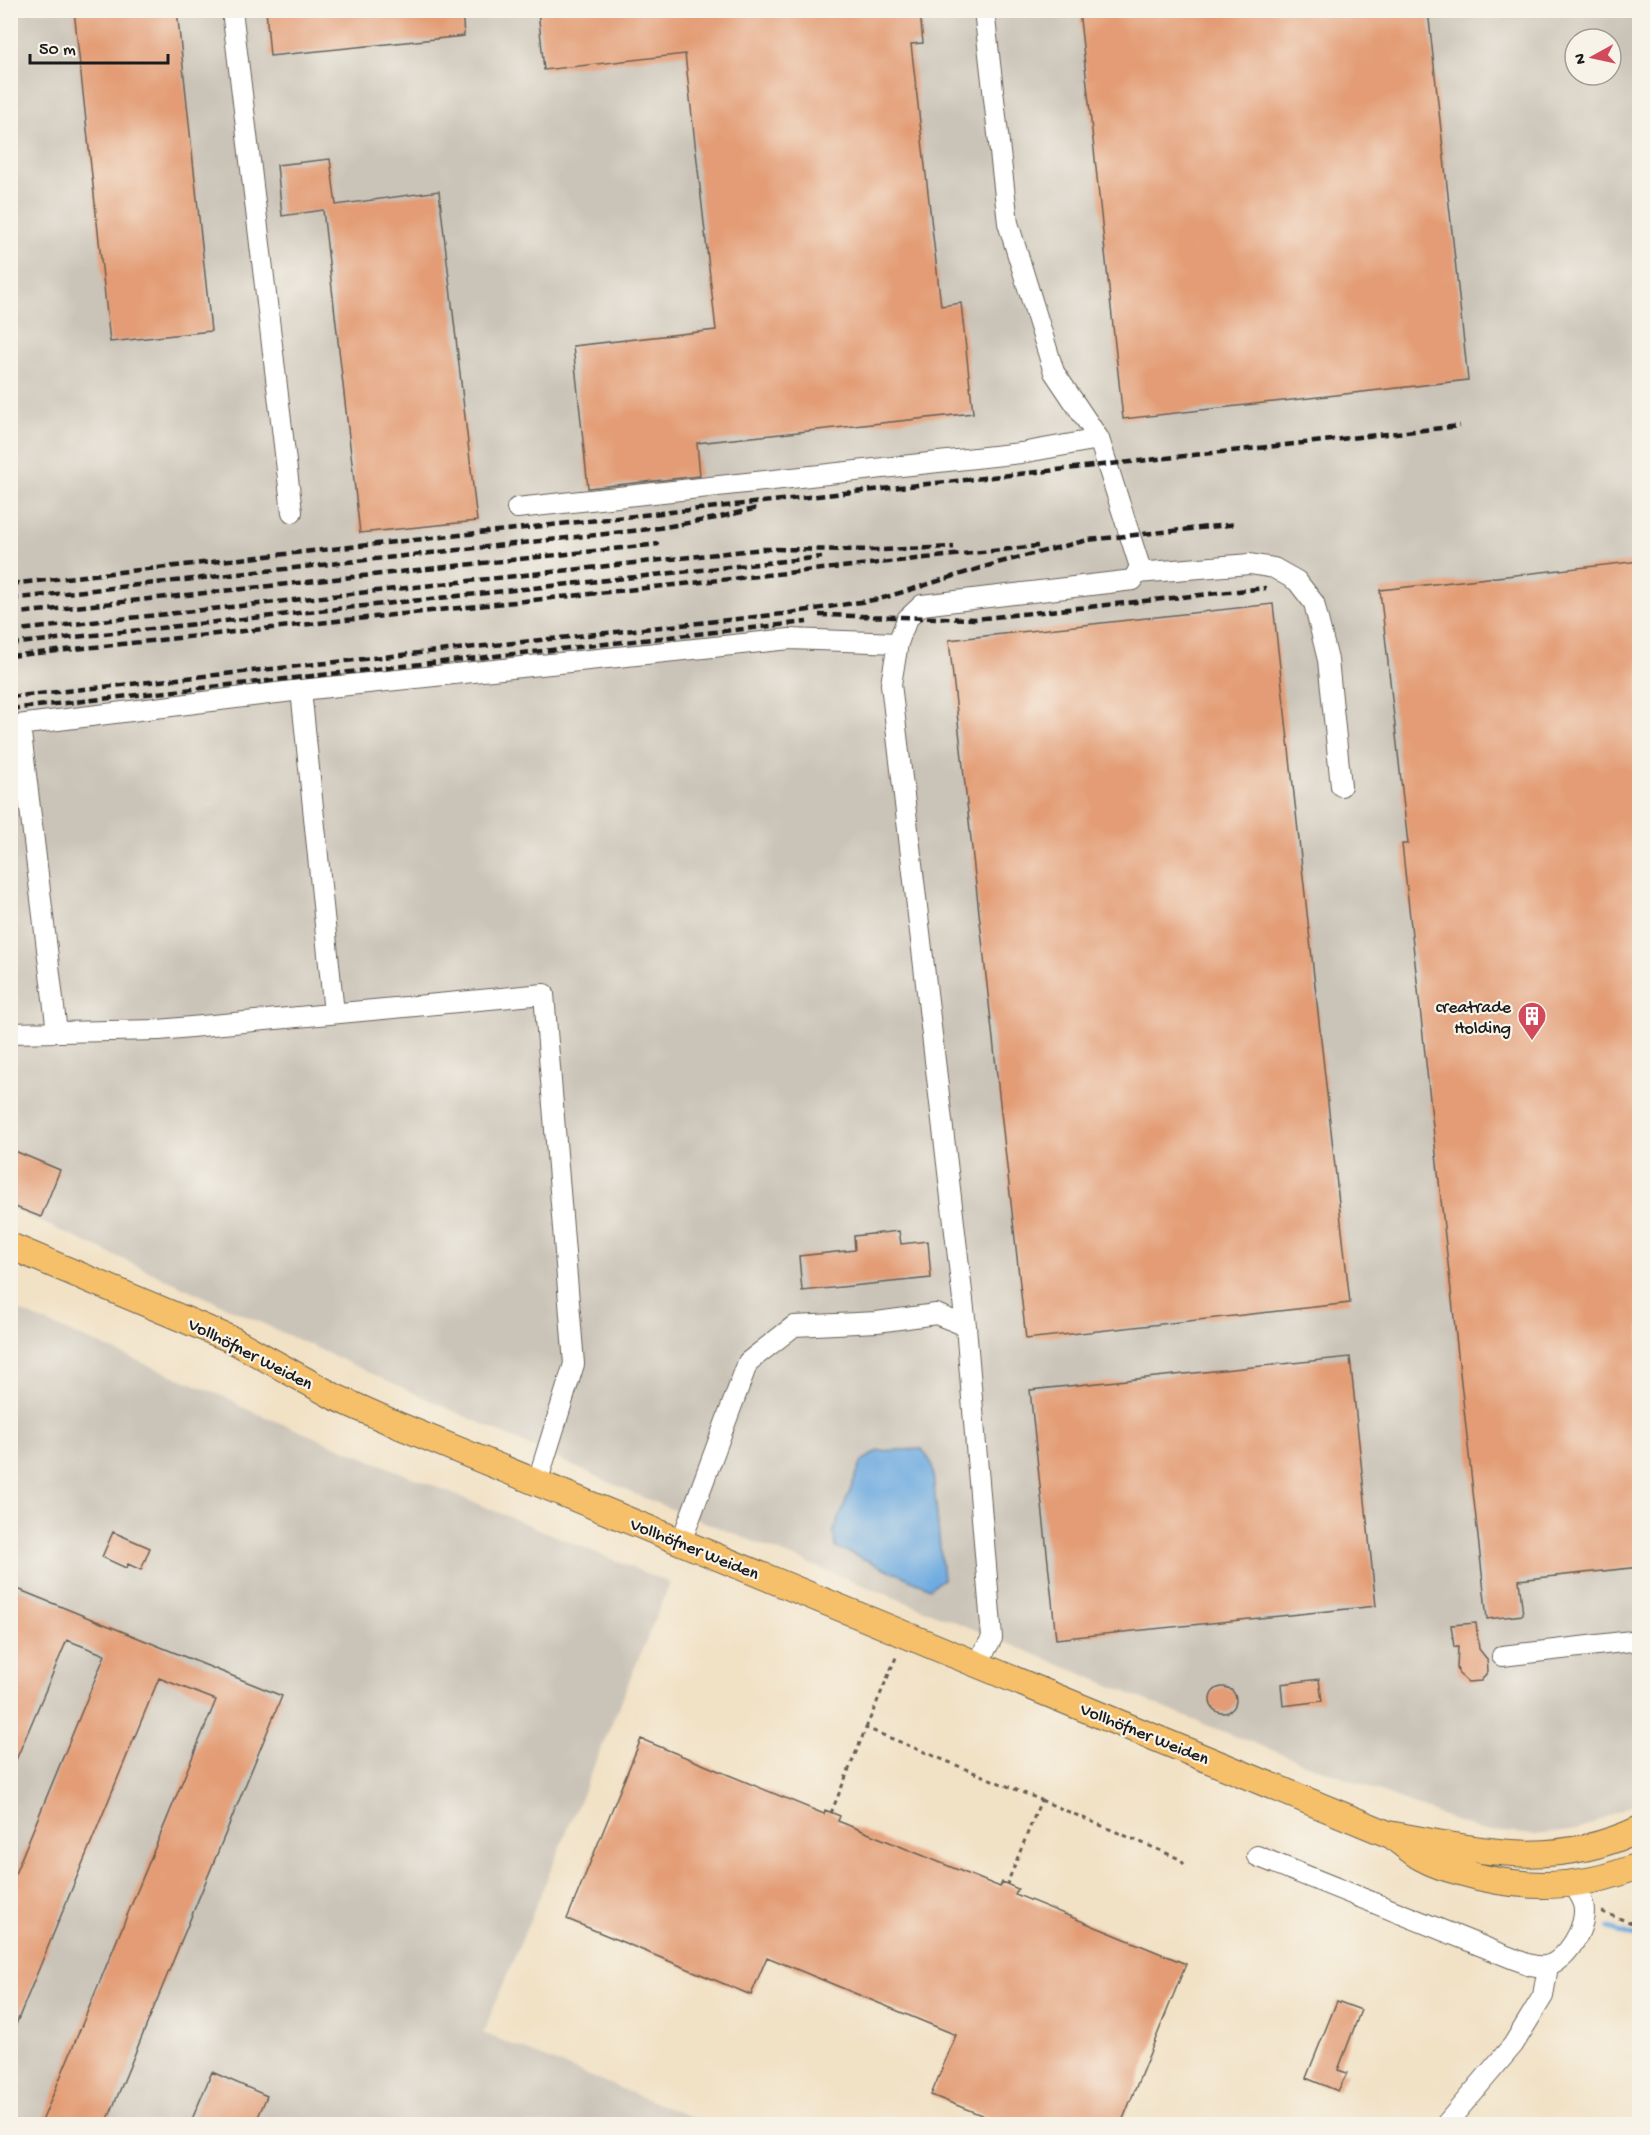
<svg xmlns="http://www.w3.org/2000/svg" width="1650" height="2135" viewBox="0 0 1650 2135" font-family="'Gochi Hand',sans-serif">
<style>
.industrial{fill:#cac3b8;fill-rule:evenodd}
.water{fill:#6eabe0;stroke:#45647e;stroke-width:1.5}
.lines{fill:none;stroke-linecap:round;stroke-linejoin:round}
.stream{stroke:#6eabe0;stroke-width:5}
.building{fill:#e39c74}
.minor-casing{stroke:#676157;stroke-width:22}
.major-casing{stroke:#676157;stroke-width:28}
.path{stroke:#676157;stroke-width:3;stroke-dasharray:4.5 4.5;stroke-linecap:butt}
.minor{stroke:#fff;stroke-width:20}
.major{stroke:#f6c06b;stroke-width:26}
.rail{stroke:#1c1c1c;stroke-width:4.5;stroke-dasharray:9 4.5;stroke-linecap:butt}
.labels{text-anchor:middle;stroke-width:4.5;stroke-linejoin:round;paint-order:stroke}
.poi-label{font-size:18px;fill:#1c1c1c;stroke:#f7f3e8;text-anchor:end}
.street-label{font-size:18px;fill:#1c1c1c;stroke:#f7f3e8}
</style>
<rect width="100%" height="100%" fill="#f7f3e8"/>
<filter id="ink" filterUnits="userSpaceOnUse"><feTurbulence type="fractalNoise" baseFrequency=".0167" numOctaves="2"/><feDisplacementMap in="SourceGraphic" scale="12" xChannelSelector="R" yChannelSelector="G"/><feConvolveMatrix kernelMatrix="1 2 1 2 8 2 1 2 1" color-interpolation-filters="sRGB"/></filter>
<filter id="wash" filterUnits="userSpaceOnUse"><feTurbulence type="fractalNoise" baseFrequency=".008" numOctaves="4" result="noise"/><feDisplacementMap in="SourceGraphic" scale="24" xChannelSelector="R" yChannelSelector="G"/><feGaussianBlur stdDeviation="1.35" result="paint"/><feColorMatrix in="noise" values="0 0 0 0 0 0 0 0 0 0 0 0 0 0 0 0 0 1.4 0 .05"/><feComposite in="paint" operator="in"/></filter>
<g filter="url(#wash)">
<rect width="100%" height="100%" fill="#f1e1c5"/>
<path class="industrial" d="M10,11H1639V1802L1578,1830L1535,1835L1479,1830L1196,1721L976,1630L639,1496L11,1208ZM1575,39H1611V75H1575Z
M10,1307L234,1401L239,1406L670,1583L483,2033L708,2124H11Z"/>
<path class="water" d="M922,1449L932,1464L943,1579L930,1588L836,1547L833,1533L862,1461L878,1451Z"/>
<g class="lines">
<path class="stream" d="M1609,1928L1640,1938"/>
</g>
<g id="blocks">
<path class="building" d="M74,10H177L211,331L110,342Z
M266,10H462L464,36L270,56Z
M538,10H903L904,15L920,13L923,43L911,44L941,306L961,303L973,413L697,443L700,476L588,488L573,346L716,330L685,54L544,70Z
M1079,10H1428L1468,380L1123,419Z
M330,159L336,205L439,191L477,521L360,533L323,210L282,216L277,165Z
M1640,561V1567L1519,1580L1523,1615L1487,1619L1402,844H1408L1380,590Z
M1273,604L1350,1303L1026,1339L949,640Z
M10,1149L60,1170L41,1217L10,1205Z
M899,1231L901,1244L928,1241L931,1278L802,1291L799,1256L855,1250L854,1236Z
M1350,1357L1376,1606L1056,1639L1030,1390Z
M113,1532L150,1548L141,1570L128,1564L126,1568L102,1557Z
M10,1586L282,1696L106,2124H41L216,1700L159,1678L10,2039V1886L105,1655L67,1640L10,1774Z
M1476,1623L1479,1649L1487,1659L1488,1671L1481,1681L1468,1682L1459,1674L1457,1668L1458,1646L1454,1647L1451,1625Z
M1319,1679L1322,1701L1283,1706L1281,1684Z
M1210 1700a13 13 0 1 1 26 0a13 13 0 1 1-26 0Z
M641,1739L824,1814L825,1810L840,1816L838,1821L1000,1887L1002,1882L1018,1889L1015,1894L1186,1964L1121,2124H1004L931,2095L956,2035L767,1957L751,1995L567,1919Z
M1337,2001L1361,2010L1338,2070L1347,2073L1338,2091L1306,2078Z
M212,2072L267,2096L255,2124H190Z"/>
</g>
</g>
<g filter="url(#ink)">
<use href="#blocks" fill-opacity="0" stroke="#676157" stroke-width="1.5"/>
<g class="lines">
<g class="minor-casing">
<path id="minor" d="M232,10L292,512
M517,508L1021,453L1099,439
M1137,573L1250,564L1274,568L1297,581L1314,603L1328,660L1341,786
M20,725L57,1032
M10,726L301,690
M334,1013L301,690L790,639L898,643
M10,1033L159,1030L544,994L574,1364L537,1483
M966,1326L891,684L898,643L907,619L922,605L1133,580L1140,567L1099,439L1054,372L1008,223L984,10
M681,1542L748,1362L794,1326L877,1322L936,1314L966,1326L992,1638L977,1664
M1502,1656L1640,1640
M1257,1856L1514,1959C1523,1962 1534,1968 1545,1966C1566,1963 1589,1925 1583,1904C1581,1897 1576,1890 1572,1884
M1446,2124L1513,2045L1543,1996L1548,1966"/>
</g>
<g class="major-casing">
<path id="major" d="M10,1246L233,1340L335,1397L400,1426L1388,1834C1479,1850 1551,1871 1640,1829
M1396,1839C1404,1845 1413,1853 1422,1858C1433,1864 1448,1869 1460,1872C1520,1890 1582,1890 1640,1865"/>
</g>
<path class="path" d="M866,1728L897,1655
M1041,1800L1180,1859L1186,1867
M831,1813L866,1728L1041,1800L1007,1884
M1602,1912L1640,1926
M358,2124L359,2121"/>
<use href="#minor" class="minor"/>
<use href="#major" class="major"/>
<path class="rail" d="M10,584L1460,426
M10,599L659,528L716,518L758,508
M10,614L659,544
M819,615L975,619L1266,588
M10,631L763,549L882,550L954,547
M10,644L822,557
M10,656L1038,546
M10,697L783,614L880,599L997,563L1088,540L1237,524
M10,709L807,622"/>
</g>
</g>
<defs>
<g id="building-pin" transform="scale(1.5)"><path d="M0 17L-7.5 6A9.5 9.5 0 1 1 7.5 6Z" fill="#d1495b" stroke="#f7f3e8"/><path d="M-4-6H4V6H1V3H-1V6H-4ZM-2.5-4.3h1.7v1.8h-1.7ZM.8-4.3h1.7v1.8H.8ZM-2.5-1h1.7V.8h-1.7ZM.8-1h1.7V.8H.8Z" fill="#fff"/></g>
</defs>
<g fill-rule="evenodd">
<use href="#building-pin" x="1532" y="1016"/>
</g>
<g class="labels">
<g class="poi-label">
<text x="1511" y="1012">creatrade<tspan x="1511" dy="21">Holding</tspan></text>
</g>
<g class="street-label">
<text transform="translate(251 1353) rotate(27)" y="6">Vollhöfner Weiden</text>
<text transform="translate(695 1548) rotate(22)" y="6">Vollhöfner Weiden</text>
<text transform="translate(1145 1733) rotate(22)" y="6">Vollhöfner Weiden</text>
</g>
</g>
<rect width="1650" height="2135" fill="none" stroke="#f7f3e8" stroke-width="36"/>
<g transform="translate(1593 57) rotate(262)"><circle r="28" fill="#f7f3e8" stroke="#9f9d96" stroke-width="1.5"/>
<path d="M0-4.5L10 22L0 15L-10 22Z" fill="#d1495b"/>
<text y="-9" font-size="16" font-weight="bold" text-anchor="middle" fill="#1c1c1c">N</text>
</g>
<path d="M30 54v9h138v-9" fill="none" stroke="#1c1c1c" stroke-width="3"/>
<text x="39" y="54" font-size="18" fill="#1c1c1c" stroke="#f7f3e8" stroke-width="4.5" paint-order="stroke">50 m</text>
</svg>
